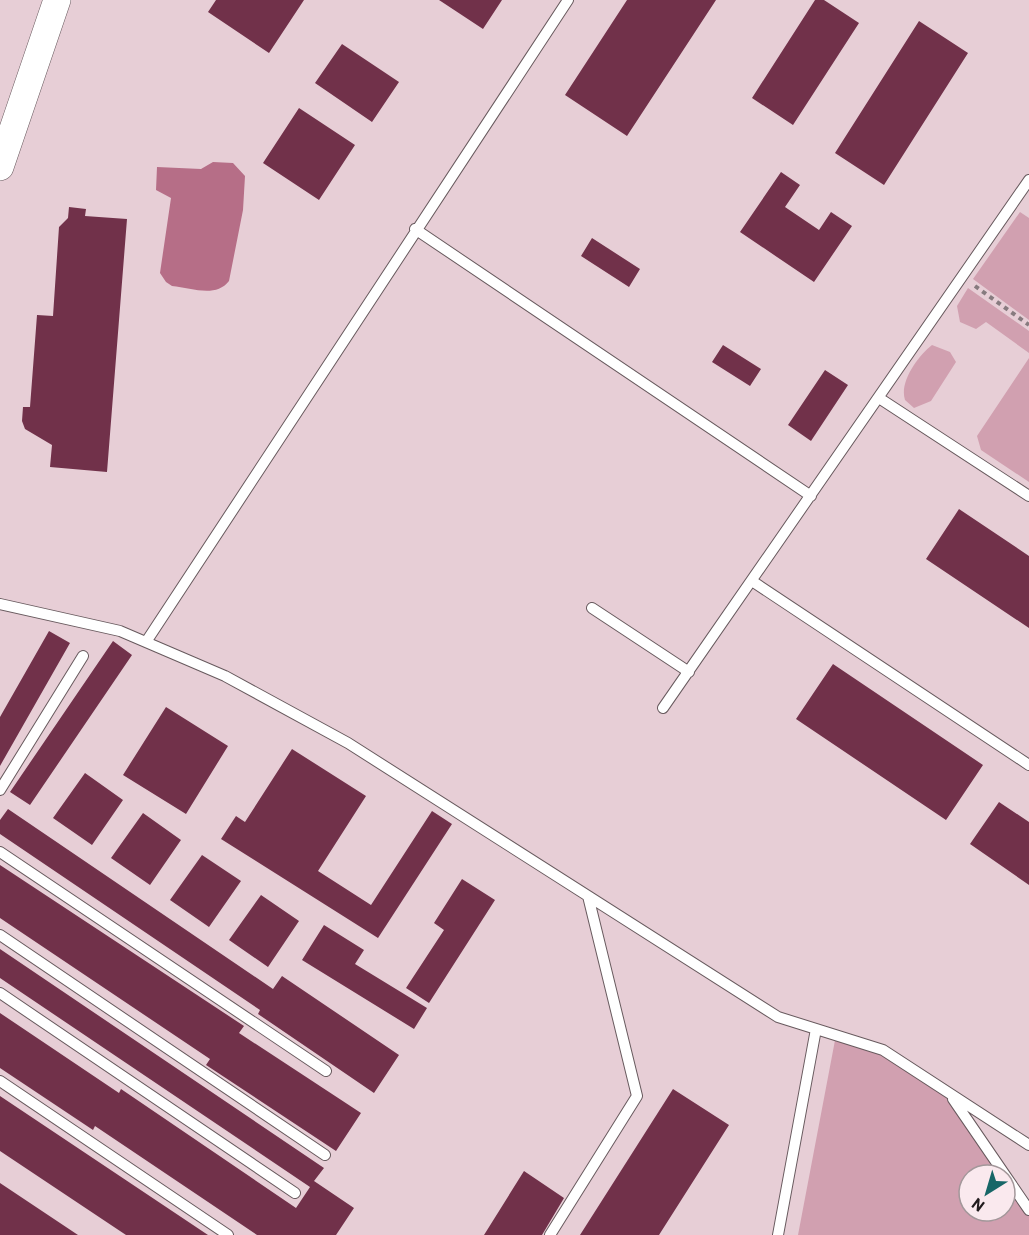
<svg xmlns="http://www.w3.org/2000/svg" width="1029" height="1235" viewBox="0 0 1029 1235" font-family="Barlow,sans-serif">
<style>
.built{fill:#e7ced6;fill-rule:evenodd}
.green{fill:#d1a0b0}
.water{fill:#b66e87}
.building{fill:#71314a}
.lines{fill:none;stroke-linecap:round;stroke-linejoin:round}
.service-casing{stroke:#685a5e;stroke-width:12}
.tertiary-casing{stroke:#685a5e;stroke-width:28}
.path{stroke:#877b7f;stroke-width:4;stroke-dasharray:4.5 4.5;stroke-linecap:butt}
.service{stroke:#fff;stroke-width:10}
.tertiary{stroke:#fff;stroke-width:27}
</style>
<rect width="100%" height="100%" fill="#eddce1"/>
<path class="built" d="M0,0H1029V1235H0ZM969,1175H1005V1211H969Z"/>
<path class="green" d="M1020,212L1029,218V320L973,279Z
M968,288L1029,331V353L986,322L976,329L960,322L957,306Z
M932,345L950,352L956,362L931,401L914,408L905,400C899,382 918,356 932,345Z
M1029,358V482L981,450L977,436Z
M836,1035L883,1050L949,1093L1005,1175H969V1211H1005V1175L1029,1210V1235H798Z"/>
<path class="water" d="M213,162L233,163L245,176L243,210L229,281C216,298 192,288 172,286L166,282L160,273L171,198L156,190L157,167L201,169Z"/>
<path class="building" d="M216,0H304L269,53L208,12Z
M439,0H502L483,29Z
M627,0H716L627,136L565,95Z
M815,0H824L859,23L793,125L752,98Z
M919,21L968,53L884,185L835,153Z
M342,44L399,82L372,122L315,83Z
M299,108L355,145L319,200L263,163Z
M781,172L800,185L785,207L819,230L831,212L852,226L814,282L740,232Z
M69,207L86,209L85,216L127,219L107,472L50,467L52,445L25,429L22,421L23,407H30L37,315L53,316L59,227L68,218Z
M592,238L640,269L629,287L581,256Z
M723,345L761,369L750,386L712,362Z
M825,370L848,385L811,441L788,425Z
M959,509L1029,556V628L926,559Z
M49,631L70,643L0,766V717Z
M113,641L132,655L30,805L10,792Z
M833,664L983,765L946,820L796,719Z
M166,707L228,746L186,814L123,775Z
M292,749L366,796L318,871L371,905L432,811L452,824L378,938L221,839L236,816L245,822Z
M85,773L123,800L92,845L53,818Z
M999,802L1029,822V885L970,844Z
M8,809L273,989L282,976L399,1055L374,1093L258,1014L260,1010L0,834V820Z
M143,813L181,840L150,885L111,858Z
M202,855L241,881L209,927L170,900Z
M0,865L244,1026L239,1033L361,1113L336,1151L206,1065L210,1059L0,918Z
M462,879L495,900L429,1003L406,988L444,930L434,923Z
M261,895L299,921L268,967L229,940Z
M324,925L364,950L355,964L427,1008L414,1029L302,960Z
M0,949L324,1168L314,1181L354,1208L336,1235H257L95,1126L93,1130L0,1068V1013L119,1093L121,1089L296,1208L310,1187L0,978Z
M673,1089L729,1125L659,1235H580Z
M0,1096L208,1235H126L0,1151Z
M524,1171L564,1198L542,1235H484Z
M0,1183L78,1235H0Z"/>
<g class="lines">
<g class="service-casing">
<path id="service" d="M415,229L811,496
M879,398L1029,496
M752,581L1029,765
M0,604L120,631L225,676L348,743L778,1017L883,1050L1029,1145
M592,608L689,672
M146,642L568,0
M663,708L1029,180
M0,790L83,656
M0,852L326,1071
M0,935L325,1155
M0,993L295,1193
M0,1081L228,1235
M953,1099L1005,1175
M1005,1175L1029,1210
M550,1235L637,1096L588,896
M778,1235L816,1029"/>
</g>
<g class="tertiary-casing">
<path id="tertiary" d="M0,167L57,0"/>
</g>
<path class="path" d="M975,286L1029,325"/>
<use href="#service" class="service"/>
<use href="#tertiary" class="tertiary"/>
</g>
<g transform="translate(987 1193) rotate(217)"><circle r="28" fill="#fae9ee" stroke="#a3979a" stroke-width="1.5"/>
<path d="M0-4.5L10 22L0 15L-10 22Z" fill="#176667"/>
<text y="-9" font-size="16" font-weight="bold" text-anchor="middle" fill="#211b1d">N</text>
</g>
</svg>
